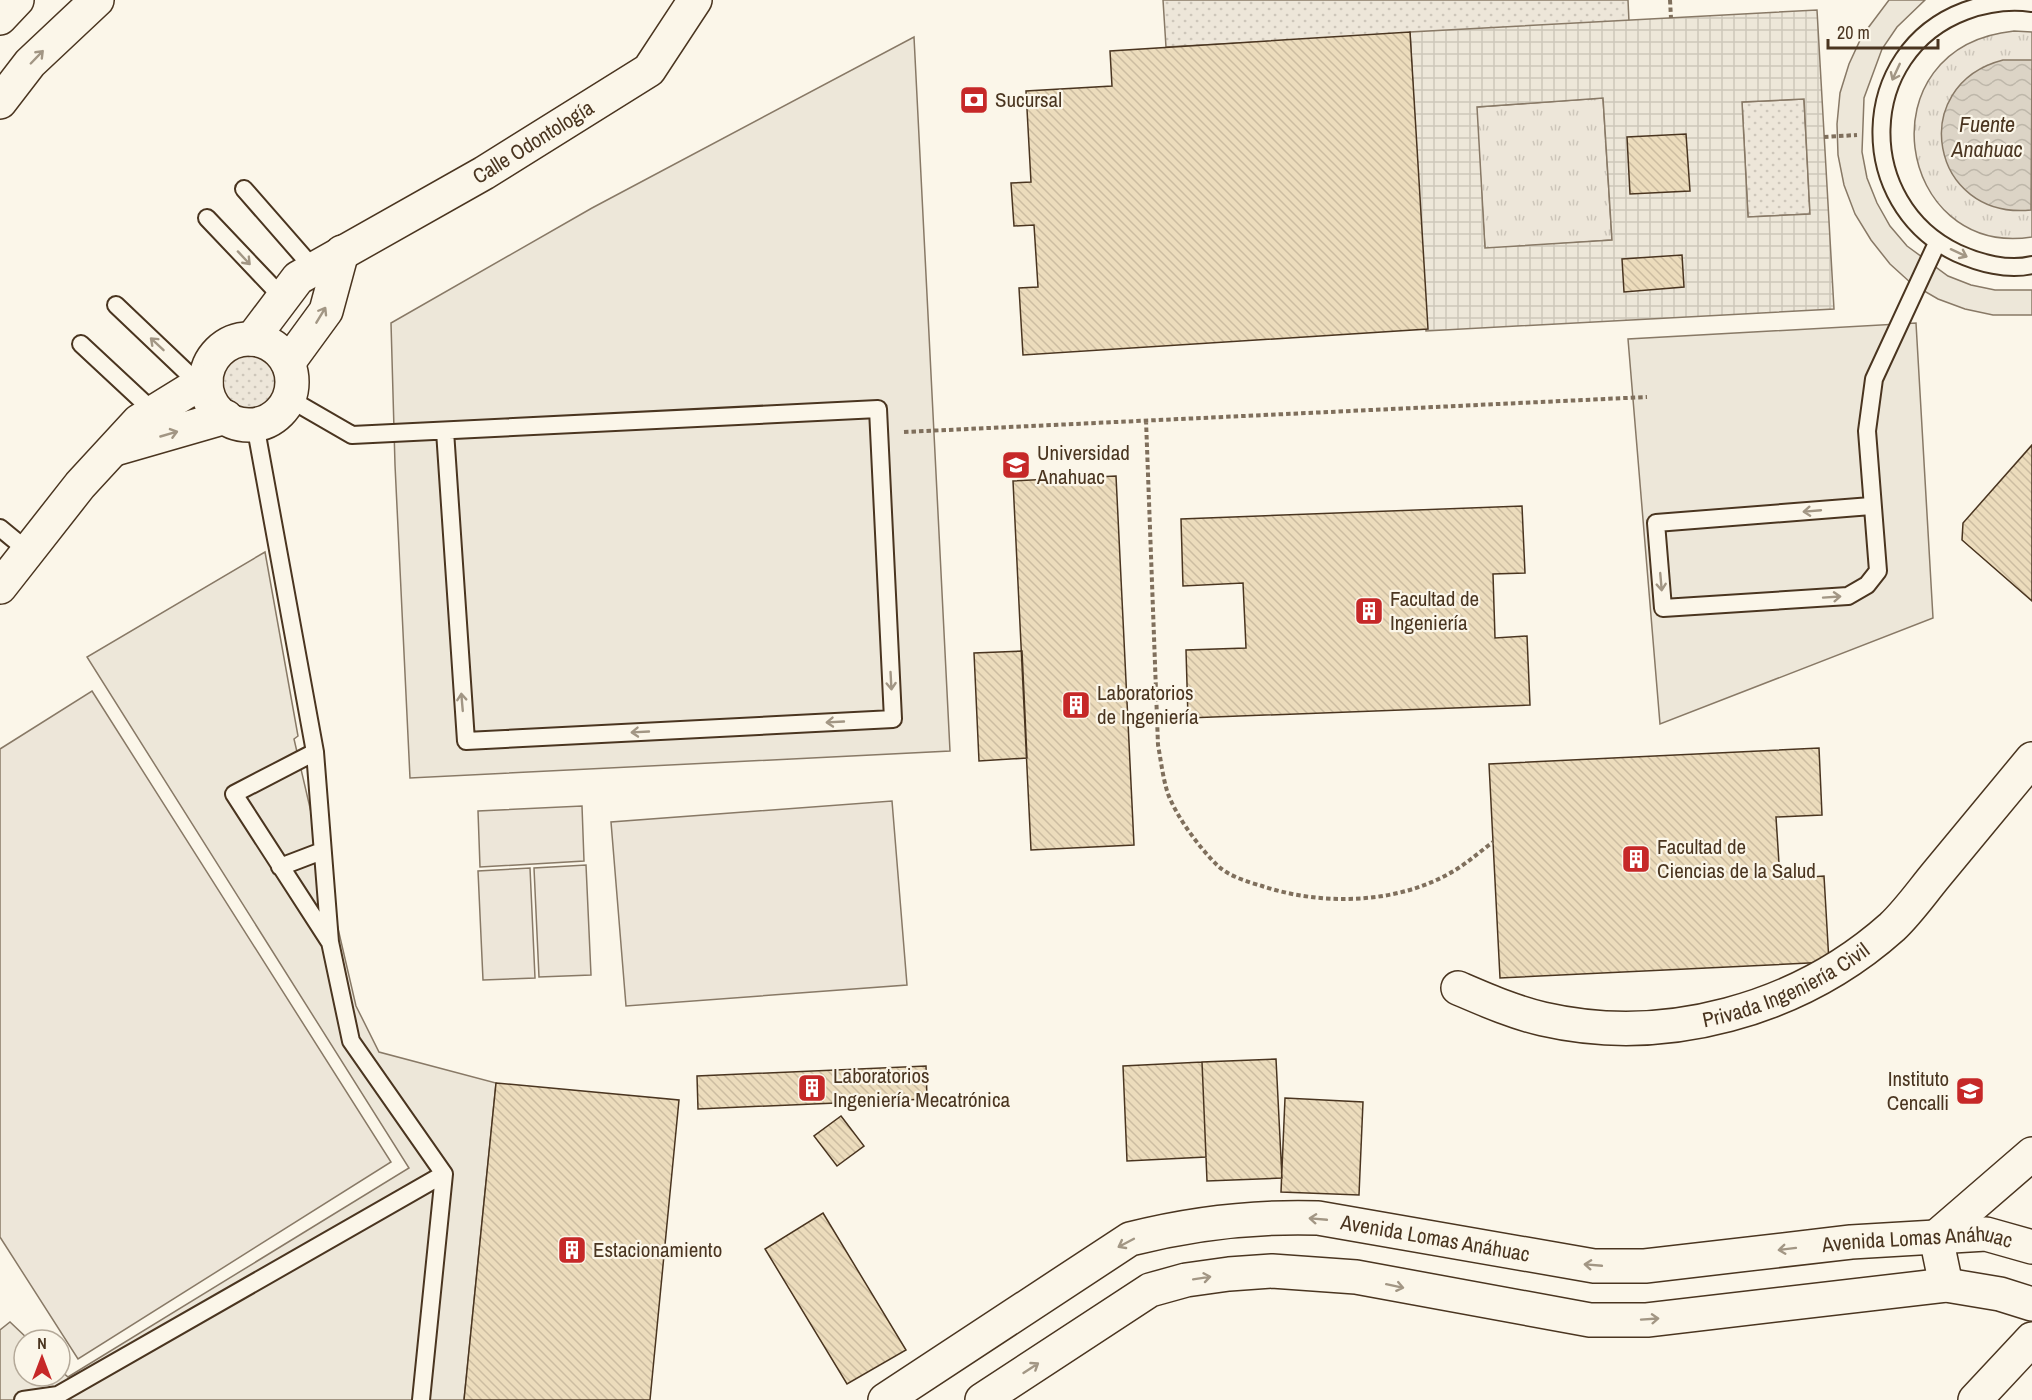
<svg xmlns="http://www.w3.org/2000/svg" width="2032" height="1400" viewBox="0 0 2032 1400" font-family="'Archivo Narrow',sans-serif">
<style>
.grass{fill:url(#grass-tufts);stroke:#887966;stroke-width:1.5}
.park{fill:url(#park-dots);stroke:#887966;stroke-width:1.5}
.pitch{fill:#ede6d9;stroke:#887966;stroke-width:1.5}
.parking{fill:#ede7d9;stroke:#887966;stroke-width:1.5}
.plaza{fill:url(#plaza-grid);stroke:#887966;stroke-width:1.5;fill-rule:evenodd}
.water{fill:url(#water-waves);stroke:#887966;stroke-width:1.5}
.building{fill:url(#building-back-hatch);stroke:#4a3520;stroke-width:1.5}
.lines{fill:none;stroke-linecap:round;stroke-linejoin:round}
.service-casing{stroke:#4a3520;stroke-width:20}
.minor-casing{stroke:#4a3520;stroke-width:36}
.secondary-casing{stroke:#4a3520;stroke-width:36}
.path{stroke:#7f6f5c;stroke-width:4;stroke-dasharray:4.5 3;stroke-linecap:butt}
.service{stroke:#fbf6e9;stroke-width:16}
.minor{stroke:#fbf6e9;stroke-width:33}
.secondary{stroke:#fbf6e9;stroke-width:33}
.oneway{stroke:#a29684}
.labels{text-anchor:middle;stroke-width:4.5;stroke-linejoin:round;paint-order:stroke}
.poi-label{font-size:21px;fill:#4a3520;stroke:#fbf6e9;text-anchor:start}
.street-label{font-size:21px;fill:#4a3520;stroke:#fbf6e9}
.water-label{font-size:22px;font-style:italic;fill:#4a3520;stroke:#fbf6e9}
</style>
<defs>
<pattern id="grass-tufts" width="24" height="20" patternUnits="userSpaceOnUse" patternTransform="scale(1.5)"><rect width="24" height="20" fill="#ede6d9"/><path d="M3 7l-1-3M5 7V3M7 7l1-3M15 17l-1-3M17 17v-4M19 17l1-3" fill="none" stroke="#cdc6ba"/></pattern>
<pattern id="park-dots" width="8" height="8" patternUnits="userSpaceOnUse" patternTransform="scale(1.5)"><rect width="8" height="8" fill="#ede6d9"/><path d="M2 2h.1M6 6h.1" fill="none" stroke="#cdc6ba" stroke-width="1.8" stroke-linecap="round"/></pattern>
<pattern id="plaza-grid" width="8" height="8" patternUnits="userSpaceOnUse" patternTransform="scale(1.5)"><rect width="8" height="8" fill="#ede7d9"/><path d="M0 4h8M4 0v8" fill="none" stroke="#cdc7ba"/></pattern>
<pattern id="water-waves" width="16" height="10" patternUnits="userSpaceOnUse" patternTransform="scale(1.5)"><rect width="16" height="10" fill="#dcd4c6"/><path d="M0 5q4-4 8 0t8 0" fill="none" stroke="#beb7aa"/></pattern>
<pattern id="building-back-hatch" width="6" height="6" patternUnits="userSpaceOnUse" patternTransform="scale(1.5)"><rect width="6" height="6" fill="#ecdcbc"/><path d="M-1 5l2 2M0 0l6 6M5-1l2 2" fill="none" stroke="#ccbda1"/></pattern>
</defs>
<rect width="100%" height="100%" fill="#fbf6e9"/>
<path class="grass" d="M2014,31L2032,32V237C1896,258 1862,47 2014,31Z
M1603,98L1612,240L1485,249L1476,107Z"/>
<path class="park" d="M1163,0H1628L1629,22L1166,47Z
M1804,99L1810,214L1748,217L1742,102Z
M219 382a29 29 0 1 1 58 0a29 29 0 1 1-58 0Z"/>
<path class="pitch" d="M92,691L391,1162L78,1359L0,1237V749Z
M892,801L907,985L626,1006L611,822Z
M582,806L584,861L480,867L478,811Z
M586,865L591,975L539,977L534,868Z
M530,868L535,978L483,980L478,871Z"/>
<path class="parking" d="M1889,0H1925L1897,27L1882,49L1864,98L1862,152L1867,178L1877,203L1890,226L1907,246L1948,276L1971,285L1995,290H2032V315H1993L1965,309L1938,299L1912,284L1890,264L1871,240L1855,214L1844,185L1838,155L1837,124L1840,93L1849,64L1862,36Z
M914,37L950,751L410,778L395,465L391,323L592,208Z
M1916,323L1933,618L1660,724L1628,339Z
M265,552L298,736L294,739L356,1006L379,1052L496,1083L464,1400H0V1330L10,1322L29,1340H24V1376H60V1370L68,1377L409,1168L87,657Z"/>
<path class="plaza" d="M1817,10L1834,309L1426,331L1410,32ZM1603,98L1612,240L1485,248L1477,107ZM1804,99L1810,214L1748,217L1742,102Z"/>
<path class="water" d="M2003,60H2032L2031,210C1930,220 1906,85 2003,60Z"/>
<path class="building" d="M1410,32L1428,329L1023,355L1019,288L1038,287L1034,225L1014,226L1011,183L1031,182L1026,91L1112,86L1110,51Z
M1686,134L1690,191L1630,194L1627,137Z
M1682,255L1684,287L1624,292L1622,259Z
M2032,445V601L1962,540L1963,523Z
M1116,476L1134,845L1031,850L1013,481Z
M1522,506L1525,573L1493,574L1495,638L1527,636L1530,705L1188,718L1186,650L1246,648L1243,583L1183,586L1181,519Z
M1022,651L1027,758L979,761L974,653Z
M1819,748L1822,815L1776,817L1780,879L1824,876L1829,962L1500,978L1489,764Z
M1276,1059L1282,1178L1207,1181L1202,1062Z
M1202,1062L1206,1157L1127,1161L1123,1066Z
M926,1066L927,1099L698,1109L697,1076Z
M496,1083L679,1100L650,1400H464Z
M1285,1098L1363,1102L1359,1195L1281,1192Z
M841,1116L864,1146L837,1166L814,1136Z
M823,1213L906,1350L847,1384L765,1249Z"/>
<g class="lines">
<g class="service-casing">
<path id="service" d="M2032,3C2010,0 1987,3 1965,11C1856,52 1854,204 1957,253C1979,263 2008,271 2032,265
M244,189L314,269
M207,218L282,297
M116,305L199,384
M81,344L154,412
M288,398L352,435L878,409L893,719L466,741L445,431
M255,424L315,752L330,942L351,1041L444,1174L421,1400
M1871,506L1656,523L1663,608L1848,596L1867,585L1878,571L1867,431L1874,379L1937,243
M0,528L28,551
M315,752L234,794L329,941
M280,867L322,851
M23,1400L58,1395L444,1174"/>
</g>
<g class="minor-casing">
<g id="minor">
<path id="s1" d="M252,339L298,278L484,173L649,70L695,0"/>
<circle cx="249" cy="382" r="43"/>
<path d="M288,363L326,311L342,252"/>
<path d="M115,449L226,417"/>
<path d="M0,587L80,485L139,421L199,384L206,382"/>
<path id="s2" d="M1458,988C1486,1000 1513,1012 1543,1019C1665,1047 1799,1010 1892,927C1908,912 1922,892 1936,875C1968,836 2000,798 2032,759"/>
<path d="M1946,1285L1936,1237L2032,1154"/>
<path d="M1975,1400L2032,1339"/>
</g>
</g>
<g class="secondary-casing">
<g id="secondary">
<path d="M0,18L17,0"/>
<path d="M0,102L30,63L97,0"/>
<path id="s3" d="M885,1400L1130,1239C1193,1223 1252,1216 1318,1218L1594,1266H1645L1851,1242L1986,1234L2032,1247"/>
<path d="M982,1400L1150,1290L1186,1280L1229,1274L1272,1271L1356,1277L1590,1320H1647L1946,1285L2000,1294L2032,1304"/>
</g>
</g>
<path class="path" d="M1670,0L1671,18
M1824,137L1857,135
M1146,420L1158,745C1161,761 1163,779 1168,794C1178,819 1199,847 1217,865C1228,876 1248,882 1262,886C1325,907 1404,904 1460,867C1472,859 1482,850 1493,842
M904,432L1647,397"/>
<use href="#service" class="service"/>
<use href="#minor" class="minor"/>
<use href="#secondary" class="secondary"/>
</g>
<defs><path id="oneway-shaft" d="M-6 0H5M1.5-3L5.5 0L1.5 3" fill="none" stroke-width="1.6" stroke-linecap="round" stroke-linejoin="round" transform="scale(1.5)"/></defs>
<g class="oneway">
<use href="#oneway-shaft" transform="translate(37 57) rotate(-46)"/>
<use href="#oneway-shaft" transform="translate(1896 72) rotate(115)"/>
<use href="#oneway-shaft" transform="translate(1959 253) rotate(25)"/>
<use href="#oneway-shaft" transform="translate(244 258) rotate(47)"/>
<use href="#oneway-shaft" transform="translate(321 315) rotate(-59)"/>
<use href="#oneway-shaft" transform="translate(157 344) rotate(-137)"/>
<use href="#oneway-shaft" transform="translate(169 434) rotate(-16)"/>
<use href="#oneway-shaft" transform="translate(1812 511) rotate(175)"/>
<use href="#oneway-shaft" transform="translate(1661 582) rotate(85)"/>
<use href="#oneway-shaft" transform="translate(1832 597) rotate(-4)"/>
<use href="#oneway-shaft" transform="translate(891 681) rotate(87)"/>
<use href="#oneway-shaft" transform="translate(462 702) rotate(-95)"/>
<use href="#oneway-shaft" transform="translate(835 722) rotate(177)"/>
<use href="#oneway-shaft" transform="translate(640 732) rotate(177)"/>
<use href="#oneway-shaft" transform="translate(1318 1219) rotate(-175)"/>
<use href="#oneway-shaft" transform="translate(1126 1243) rotate(152)"/>
<use href="#oneway-shaft" transform="translate(1787 1249) rotate(173)"/>
<use href="#oneway-shaft" transform="translate(1593 1265) rotate(-175)"/>
<use href="#oneway-shaft" transform="translate(1202 1278) rotate(-9)"/>
<use href="#oneway-shaft" transform="translate(1395 1286) rotate(12)"/>
<use href="#oneway-shaft" transform="translate(1650 1319) rotate(-4)"/>
<use href="#oneway-shaft" transform="translate(1031 1368) rotate(-33)"/>
</g>
<defs>
<g id="bank-square" transform="scale(1.5)"><rect x="-9" y="-9" width="18" height="18" rx="4" fill="#c62828" stroke="#fbf6e9"/><path d="M-6-4H6V4H-6ZM0-2.3a2.3 2.3 0 1 0 0 4.6a2.3 2.3 0 1 0 0-4.6Z" fill="#fff"/></g>
<g id="university-square" transform="scale(1.5)"><rect x="-9" y="-9" width="18" height="18" rx="4" fill="#c62828" stroke="#fbf6e9"/><path d="M0-5L7-2L0 1L-7-2ZM-4 1L0 2.5L4 1V4Q0 6-4 4Z" fill="#fff"/></g>
<g id="building-square" transform="scale(1.5)"><rect x="-9" y="-9" width="18" height="18" rx="4" fill="#c62828" stroke="#fbf6e9"/><path d="M-4-6H4V6H1V3H-1V6H-4ZM-2.5-4.3h1.7v1.8h-1.7ZM.8-4.3h1.7v1.8H.8ZM-2.5-1h1.7V.8h-1.7ZM.8-1h1.7V.8H.8Z" fill="#fff"/></g>
</defs>
<g fill-rule="evenodd">
<use href="#bank-square" x="974" y="100"/>
<use href="#university-square" x="1016" y="465"/>
<use href="#building-square" x="1369" y="611"/>
<use href="#building-square" x="1076" y="705"/>
<use href="#building-square" x="1636" y="859"/>
<use href="#building-square" x="812" y="1088"/>
<use href="#university-square" x="1970" y="1091"/>
<use href="#building-square" x="572" y="1250"/>
</g>
<g class="labels">
<g class="poi-label">
<text x="995" y="107">Sucursal</text>
<text x="1037" y="460">Universidad<tspan x="1037" dy="24">Anahuac</tspan></text>
<text x="1390" y="606">Facultad de<tspan x="1390" dy="24">Ingeniería</tspan></text>
<text x="1097" y="700">Laboratorios<tspan x="1097" dy="24">de Ingeniería</tspan></text>
<text x="1657" y="854">Facultad de<tspan x="1657" dy="24">Ciencias de la Salud</tspan></text>
<text x="833" y="1083">Laboratorios<tspan x="833" dy="24">Ingeniería Mecatrónica</tspan></text>
<text x="1949" y="1086" text-anchor="end">Instituto<tspan x="1949" dy="24">Cencalli</tspan></text>
<text x="593" y="1257">Estacionamiento</text>
</g>
<g class="street-label">
<text dy="7" stroke="none"><textPath href="#s1" startOffset="348">Calle Odontología</textPath></text>
<text dy="7" stroke="none"><textPath href="#s2" startOffset="342">Privada Ingeniería Civil</textPath></text>
<text dy="7" stroke="none"><textPath href="#s3" startOffset="602">Avenida Lomas Anáhuac</textPath></text>
<text dy="7" stroke="none"><textPath href="#s3" startOffset="1088">Avenida Lomas Anáhuac</textPath></text>
</g>
<g class="water-label">
<text x="1987" y="132">Fuente<tspan x="1987" dy="25">Anahuac</tspan></text>
</g>
</g>
<g transform="translate(42 1358)"><circle r="28" fill="#fbf6e9" stroke="#b4a999" stroke-width="1.5"/>
<path d="M0-4.5L10 22L0 15L-10 22Z" fill="#c62828"/>
<text y="-9" font-size="16" font-weight="bold" text-anchor="middle" fill="#4a3520">N</text>
</g>
<path d="M1828 39v9h110v-9" fill="none" stroke="#4a3520" stroke-width="3"/>
<text x="1837" y="39" font-size="18" fill="#4a3520" stroke="#fbf6e9" stroke-width="4.5" paint-order="stroke">20 m</text>
</svg>
